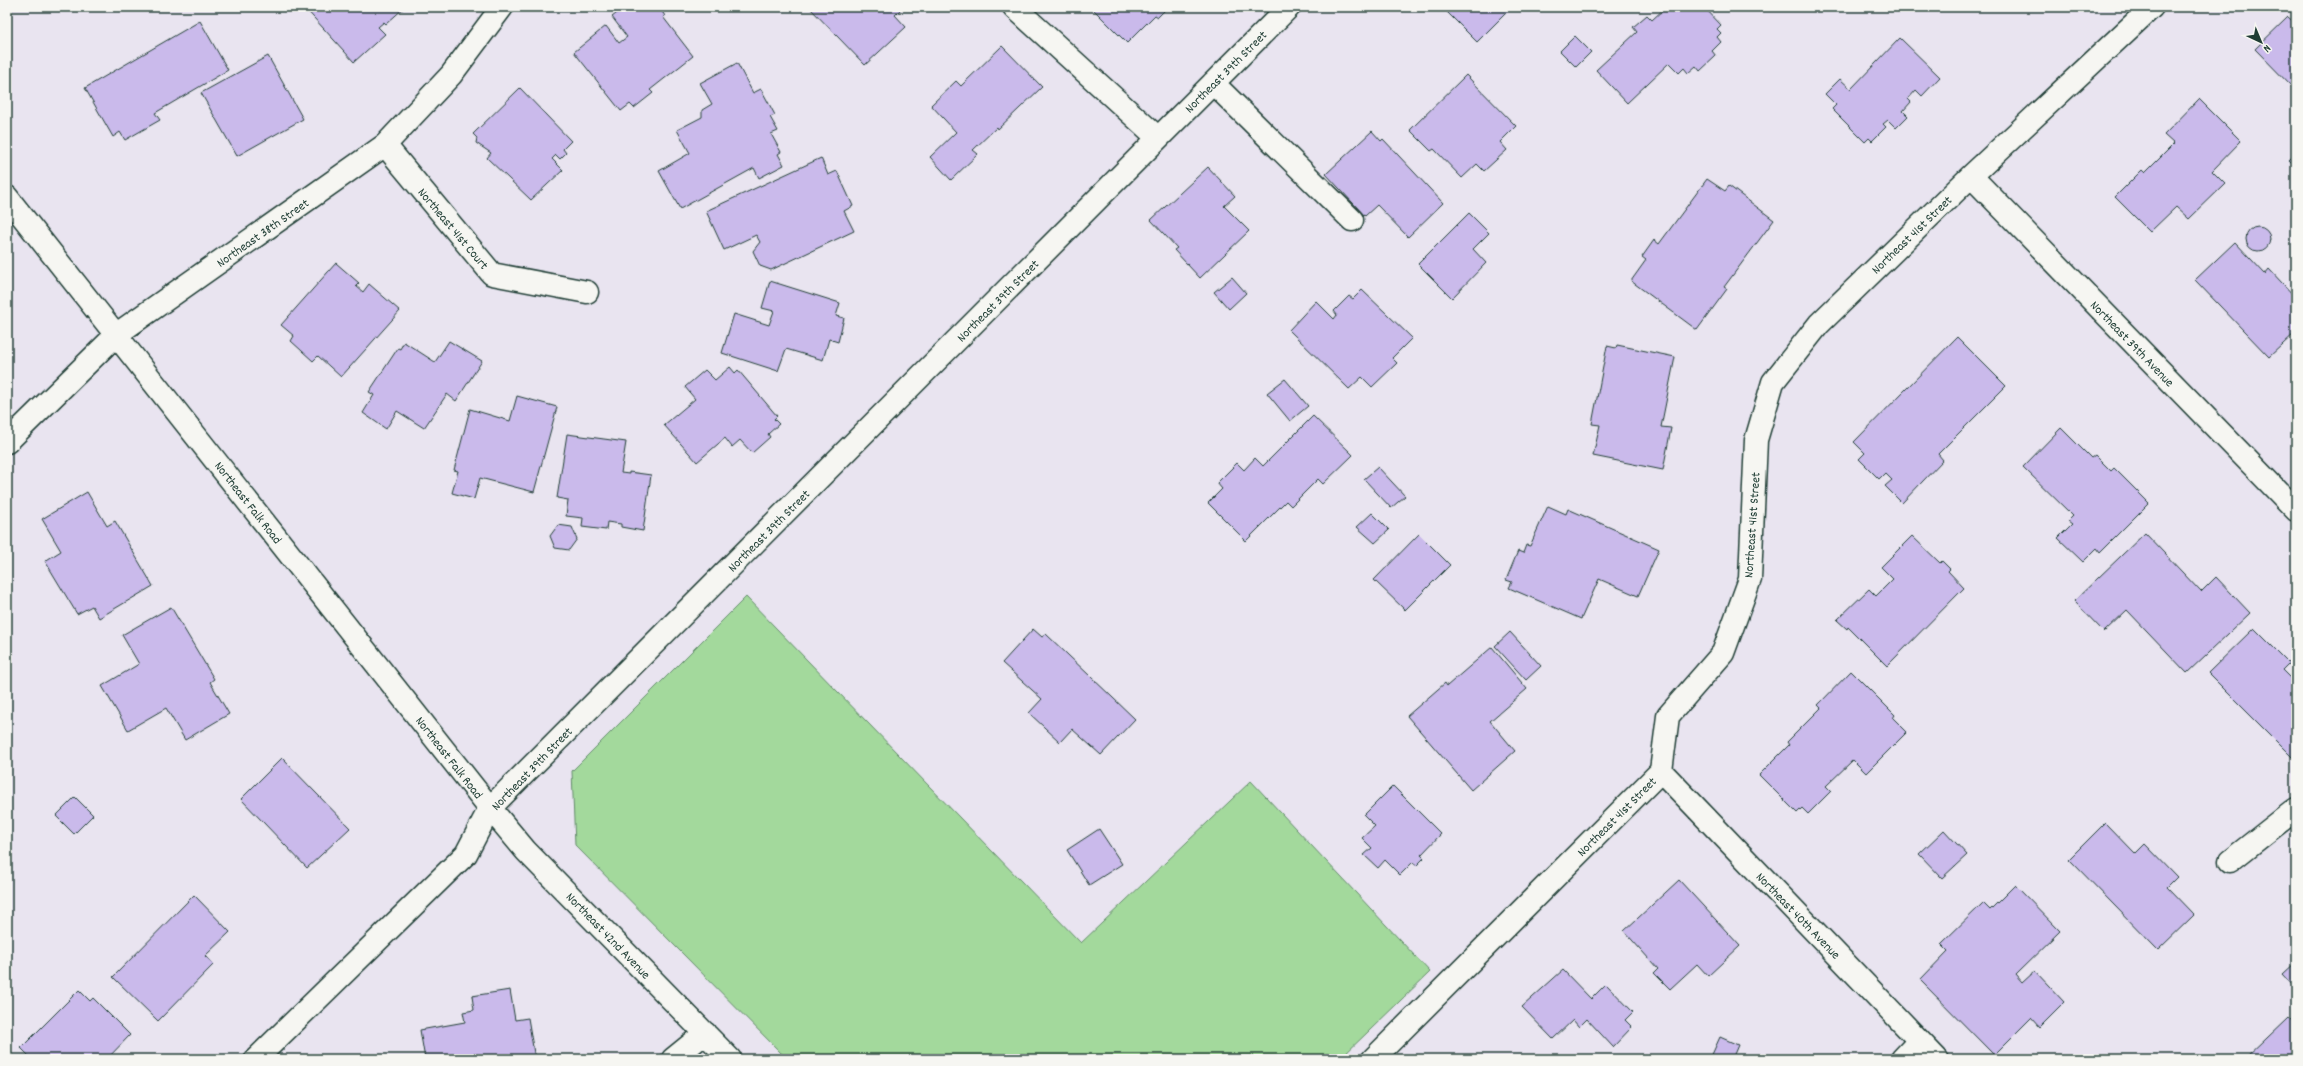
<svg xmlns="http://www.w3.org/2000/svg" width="2303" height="1066" viewBox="0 0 2303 1066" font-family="Dekko,sans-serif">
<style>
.green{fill:#a3d99c;stroke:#618b68}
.building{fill:#cabaeb;stroke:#1f3d34}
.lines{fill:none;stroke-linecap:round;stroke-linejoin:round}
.minor-casing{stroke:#1f3d34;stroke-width:25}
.minor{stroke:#f6f6f2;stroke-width:22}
.labels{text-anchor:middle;stroke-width:3.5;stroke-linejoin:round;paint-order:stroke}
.street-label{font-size:13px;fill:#1f3d34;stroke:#f6f6f2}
</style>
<rect width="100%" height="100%" fill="#e9e4f0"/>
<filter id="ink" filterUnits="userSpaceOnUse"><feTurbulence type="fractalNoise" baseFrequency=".025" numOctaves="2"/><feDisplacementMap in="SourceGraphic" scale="8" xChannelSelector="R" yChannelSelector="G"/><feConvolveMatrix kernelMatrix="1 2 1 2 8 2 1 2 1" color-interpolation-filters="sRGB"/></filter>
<g filter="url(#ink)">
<path class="green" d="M746,597L1081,943L1251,781L1430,972L1340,1059H787L575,845L572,771Z"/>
<path class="building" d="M304,7H405L386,24L384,22L378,27L385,34L354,62Z
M625,7H659L665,16L663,17L693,56L650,90L653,93L634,108L630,104L621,111L574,52L606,26L619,43L627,37L612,17Z
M809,7H899L901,9L895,15L906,27L865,65Z
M1091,7H1168L1158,17L1155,15L1127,43Z
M1442,7H1512L1477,42Z
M1666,7H1704L1721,25L1717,29L1721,33L1717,37L1721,42L1712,51L1716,56L1700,71L1696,66L1688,73L1684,68L1679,73L1669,63L1627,103L1596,70L1637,32L1633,27L1647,15L1652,20Z
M2288,17L2296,24V91L2255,49Z
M200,21L228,70L155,113L160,120L125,140L120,132L113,137L85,88Z
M1575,36L1591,52L1576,67L1560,51Z
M1900,38L1940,77L1922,96L1916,90L1908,99L1911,102L1903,111L1908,116L1896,128L1888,120L1883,124L1886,127L1872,141L1869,138L1865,142L1832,109L1836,105L1825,94L1840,79L1851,89Z
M1002,46L1042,87L998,129L997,127L973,150L978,154L951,180L930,157L956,132L931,105L956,81L961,86Z
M268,56L303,119L237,156L201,93Z
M737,63L753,93L761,89L775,115L770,117L778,131L771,134L781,152L778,154L784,165L759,178L754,168L680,209L659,171L690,153L677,130L702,117V110L712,104L700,83Z
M1466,75L1516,126L1500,142L1507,150L1484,171L1477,164L1462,178L1434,149L1431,151L1410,130Z
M520,88L571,141L563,149L566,153L560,159L556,155L552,159L563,170L531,200L487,158L491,153L476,143L477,138L473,134Z
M2199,99L2241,141L2212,171L2225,184L2189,219L2176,207L2150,232L2115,197L2142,170L2145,173L2174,144L2164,135Z
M1372,131L1381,141L1383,139L1443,203L1408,237L1377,205L1365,216L1326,174Z
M2296,153V167L2289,160Z
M821,158L828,175L837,171L853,206L844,211L854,231L771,270L760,266L753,251L760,242L756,235L724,250L706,211Z
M1208,167L1235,196L1224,206L1249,231L1200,278L1174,250L1177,248L1151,220Z
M1707,179L1725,191L1729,186L1774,220L1724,287L1727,289L1697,330L1631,281L1646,260L1642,257L1654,240L1659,244Z
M1469,213L1489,233L1473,249L1486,263L1452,298L1418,264Z
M2246 239a12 12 0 1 1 24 0a12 12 0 1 1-24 0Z
M2235,242L2265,274L2269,269L2296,298V332L2269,357L2195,280Z
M336,263L359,283L356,286L363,292L369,284L400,311L341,377L318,356L313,361L291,341L294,336L281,325Z
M1232,277L1246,293L1229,309L1214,292Z
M770,281L840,303L836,316L844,318L838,342L829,339L823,360L786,349L778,371L722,353L734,314L769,325L774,311L762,308Z
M1362,290L1412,338L1392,358L1397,363L1372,387L1362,377L1349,389L1289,330L1316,301L1334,319L1337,315L1334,311L1349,296L1353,299Z
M1957,337L2006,386L1938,454L1943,460L1902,503L1885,486L1892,480L1885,473L1879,479L1859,459L1865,453L1854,442Z
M449,341L482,361L456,401L447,394L424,428L397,411L386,429L363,413L374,395L369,392L398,348L400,349L404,342L435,362Z
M1617,345L1675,357L1661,427L1671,428L1663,470L1593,456L1600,425L1592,424L1607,346L1616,348Z
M730,367L735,373L738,370L777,416L774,419L779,424L768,434L770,437L752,453L740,440L732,447L725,438L697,462L664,425L695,399L685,387L705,370L715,380Z
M1285,379L1308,406L1290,421L1267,393Z
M517,396L557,407L534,492L480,478L474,499L452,493L458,471L454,470L470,409L510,421Z
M1313,416L1353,455L1323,484L1318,479L1291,506L1286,501L1246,541L1208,503L1222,489L1217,483L1237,463L1244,470L1255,458L1263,466Z
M2061,428L2091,458L2095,455L2111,471L2114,468L2149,503L2100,552L2097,548L2083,562L2058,538L2072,524L2068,521L2073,516L2023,467Z
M567,434L626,442L621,473L629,474V472L651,475L643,531L621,527V524L607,522L606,530L582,527L583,518L566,516L568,500L557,498Z
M1378,467L1405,496L1391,508L1364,479Z
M87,492L107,526L115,521L153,586L99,618L92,606L77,614L45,561L61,551L42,519Z
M1548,506L1566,514L1568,509L1659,549L1638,596L1599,579L1581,619L1509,588L1512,582L1506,580L1518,551L1523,553L1526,545L1530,546Z
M1372,513L1389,530L1375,543L1357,527Z
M558,525L572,527L577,539L569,550L555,548L550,536Z
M2145,533L2201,592L2216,577L2250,613L2187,673L2127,610L2104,632L2074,601Z
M1419,534L1450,565L1405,610L1374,580Z
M1912,536L1940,563L1942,561L1950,569L1948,571L1964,588L1887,666L1848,627L1847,629L1837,620L1869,589L1876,596L1893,579L1881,567Z
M171,607L214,679L210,682L229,714L185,740L166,708L128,730L102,686L139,664L122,635Z
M2254,628L2289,663L2282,670L2296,684V761L2208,673Z
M1033,629L1042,637L1046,634L1135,719L1101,755L1072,729L1060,742L1029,713L1042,699L1002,663Z
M1510,632L1541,666L1526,680L1495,646Z
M1492,647L1527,689L1490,721L1515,751L1471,790L1407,716L1445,683L1447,686Z
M1851,671L1895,715L1893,718L1907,732L1866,773L1853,760L1826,786L1831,791L1808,814L1802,808L1797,813L1759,775L1789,745L1787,742L1821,708L1818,705Z
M282,758L350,828L307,868L241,799Z
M1393,786L1441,834L1421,855L1424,858L1416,866L1413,862L1400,875L1385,860L1378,868L1364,855L1372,848L1362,838L1375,826L1364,815Z
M75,797L93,815L74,834L56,816Z
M2105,823L2135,854L2145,844L2177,877L2167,887L2194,915L2158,950L2069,859Z
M1099,829L1122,864L1089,885L1067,850Z
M1944,830L1967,855L1942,878L1919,854Z
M1679,880L1740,946L1708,976L1697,964L1670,989L1654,973L1658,969L1624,931Z
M2015,885L2060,931L2015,975L2022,983L2035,971L2064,1002L2039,1027L2031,1018L1994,1055L1920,980L1948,951L1941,944L1983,903L1990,910Z
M194,895L230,932L205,956L214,964L158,1021L113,977Z
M2296,962V988L2283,974Z
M1563,970L1591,999L1606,984L1633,1012L1625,1020L1632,1027L1613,1047L1587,1019L1579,1027L1573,1020L1553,1039L1522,1007Z
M79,990L90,1001L93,998L130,1035L107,1059H32L21,1048Z
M510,990L515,1020L528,1018L535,1059H425L420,1030L465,1022L463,1012L474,1010L472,996Z
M2289,1017L2296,1024V1059H2245Z
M1720,1037L1738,1045L1732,1059H1710Z"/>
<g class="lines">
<g class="minor-casing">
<path id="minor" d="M1014,7L1158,138
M1213,83L1352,220
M385,145L492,274L587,292
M1971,176L2296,510
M7,197L490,808L526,851L730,1059
M7,442L117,334L385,145L451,75L502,7
M1661,771L1937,1059
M2230,861L2296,809
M256,1059L466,854L490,808L1289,7
M673,1059L705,1033
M1373,1059L1661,771L1668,716L1723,653L1750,579L1756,440L1773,382L1819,324L1971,176L2152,7
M1902,1059L1919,1041"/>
</g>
<use href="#minor" class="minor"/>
</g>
</g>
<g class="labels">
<g class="street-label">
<text transform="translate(1225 71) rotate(-45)" y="5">Northeast 39th Street</text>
<text transform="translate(454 228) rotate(50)" y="5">Northeast 41st Court</text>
<text transform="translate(262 232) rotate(-35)" y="5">Northeast 38th Street</text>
<text transform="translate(1911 234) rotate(-44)" y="5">Northeast 41st Street</text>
<text transform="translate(997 300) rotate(-45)" y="5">Northeast 39th Street</text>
<text transform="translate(2133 343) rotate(46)" y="5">Northeast 39th Avenue</text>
<text transform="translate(249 502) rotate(52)" y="5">Northeast Falk Road</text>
<text transform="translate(1751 525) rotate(-86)" y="5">Northeast 41st Street</text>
<text transform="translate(768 530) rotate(-45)" y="5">Northeast 39th Street</text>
<text transform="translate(450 757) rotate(52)" y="5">Northeast Falk Road</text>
<text transform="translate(531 768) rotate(-46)" y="5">Northeast 39th Street</text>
<text transform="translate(1616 816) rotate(-45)" y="5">Northeast 41st Street</text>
<text transform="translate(1799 915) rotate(46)" y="5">Northeast 40th Avenue</text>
<text transform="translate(609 935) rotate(46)" y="5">Northeast 42nd Avenue</text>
</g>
</g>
<rect width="2303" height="1066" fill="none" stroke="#f6f6f2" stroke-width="24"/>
<rect x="12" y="12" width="2279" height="1042" fill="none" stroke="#1f3d34" stroke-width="1.5" filter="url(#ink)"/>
<g transform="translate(2261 42) rotate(136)" stroke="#f6f6f2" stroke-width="3" paint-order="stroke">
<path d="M0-3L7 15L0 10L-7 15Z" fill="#1f3d34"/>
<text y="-6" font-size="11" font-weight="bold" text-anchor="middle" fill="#1f3d34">N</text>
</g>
</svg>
